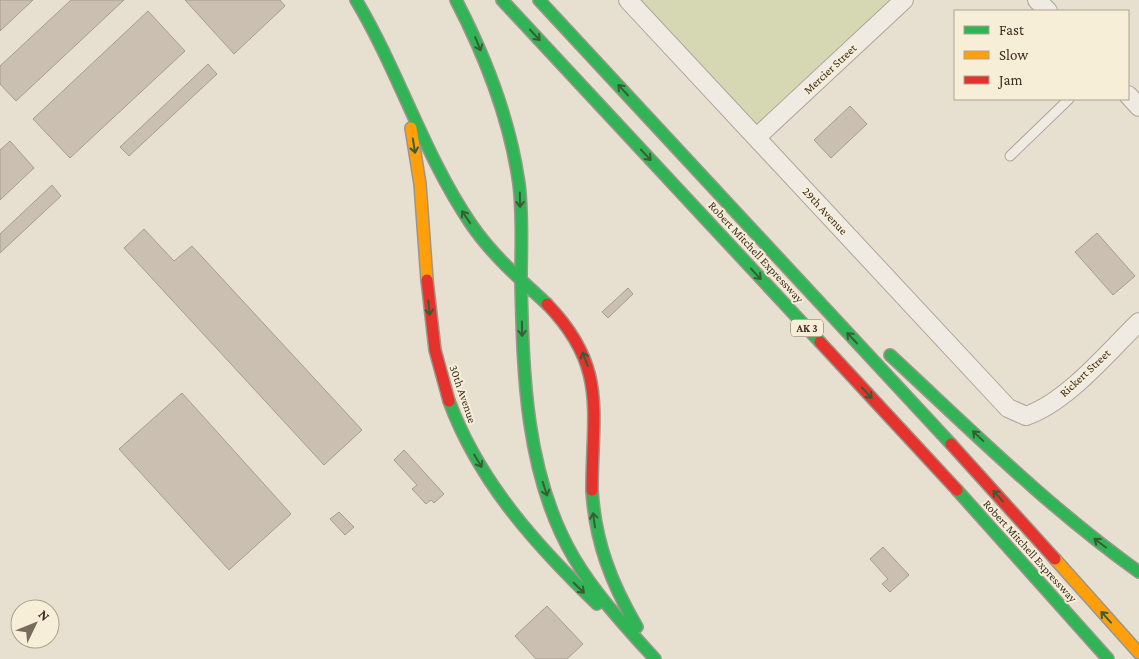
<svg xmlns="http://www.w3.org/2000/svg" width="1139" height="659" viewBox="0 0 1139 659" font-family="'Crimson Pro',serif">
<style>
.green{fill:#d6d7b3}
.building{fill:#cbbfb2;stroke:#a89c90}
.lines{fill:none;stroke-linecap:round;stroke-linejoin:round}
.lane-casing{stroke:#ada599;stroke-width:11}
.street-casing{stroke:#ada599;stroke-width:20}
.fast-casing{stroke:#9c958a;stroke-width:14}
.slow-casing{stroke:#9c958a;stroke-width:14}
.jam-casing{stroke:#9c958a;stroke-width:14}
.lane{stroke:#efebe3;stroke-width:9}
.street{stroke:#efebe3;stroke-width:18}
.fast{stroke:#30b455;stroke-width:11}
.slow{stroke:#ff9f0a;stroke-width:11}
.jam{stroke:#e5322d;stroke-width:11}
.oneway{stroke:#385d33}
.labels{text-anchor:middle;stroke-width:4;stroke-linejoin:round;paint-order:stroke}
.shield{fill:#f7eed8;stroke:#756857;stroke-width:1}
.shield-label{font-size:11px;font-weight:bold;fill:#3d2e20}
.street-label{font-size:12px;fill:#3d2e20;stroke:#f7eed8}
</style>
<rect width="100%" height="100%" fill="#e7e0d1"/>
<path class="green" d="M628,0H891L757,137Z"/>
<path class="building" d="M0,0H33L0,31Z
M71,0H124L16,101L0,84V66Z
M185,0H280L285,6L234,54Z
M148,11L185,51L70,158L33,119Z
M208,64L217,74L129,156L120,147Z
M850,106L867,124L831,158L814,140Z
M10,141L34,168L0,200V150Z
M52,185L61,196L0,253V234Z
M144,229L174,261L192,246L362,430L324,465L124,248Z
M1097,233L1135,276L1113,295L1075,252Z
M628,288L633,294L608,318L602,312Z
M182,393L291,514L229,570L119,449Z
M404,450L444,494L434,503L431,500L426,504L412,489L417,485L394,460Z
M339,512L354,527L345,535L330,519Z
M883,547L909,575L890,592L882,584L888,579L870,559Z
M547,606L583,644L567,659H536L515,636Z"/>
<g class="lines">
<g class="lane-casing">
<path id="lane" d="M1010,156L1069,99"/>
</g>
<g class="street-casing">
<path id="street" d="M628,0L1008,408L1026,416C1067,402 1107,353 1139,322
M1037,0L1048,11
M1128,95L1139,107
M757,137L904,0"/>
</g>
<g class="fast-casing">
<path id="fast" d="M356,0C399,72 424,155 471,224C492,255 520,279 547,304
M456,0C486,58 510,119 519,184C523,216 521,248 521,280
M502,0L820,342
M539,0L951,444
M521,280C523,373 525,475 574,558C596,595 626,627 655,659
M890,355C971,430 1049,508 1139,572
M449,401C479,482 536,545 597,604
M592,490C595,541 611,583 637,627
M957,490L1108,659"/>
</g>
<g class="slow-casing">
<path id="slow" d="M411,128L420,184L427,280
M1055,559L1139,653"/>
</g>
<g class="jam-casing">
<path id="jam" d="M427,280L435,350L449,401
M547,304C608,367 592,411 592,490
M820,342L957,490
M951,444L1055,559"/>
</g>
<use href="#lane" class="lane"/>
<use href="#street" class="street"/>
<use href="#fast" class="fast"/>
<use href="#slow" class="slow"/>
<use href="#jam" class="jam"/>
</g>
<defs><path id="oneway-shaft" d="M-6 0H5M1.5-3L5.5 0L1.5 3" fill="none" stroke-width="1.6" stroke-linecap="round" stroke-linejoin="round" transform="scale(1.25)"/></defs>
<g class="oneway">
<use href="#oneway-shaft" transform="translate(535 35) rotate(47)"/>
<use href="#oneway-shaft" transform="translate(478 44) rotate(67)"/>
<use href="#oneway-shaft" transform="translate(623 90) rotate(-133)"/>
<use href="#oneway-shaft" transform="translate(414 146) rotate(81)"/>
<use href="#oneway-shaft" transform="translate(646 155) rotate(47)"/>
<use href="#oneway-shaft" transform="translate(520 200) rotate(89)"/>
<use href="#oneway-shaft" transform="translate(466 217) rotate(-124)"/>
<use href="#oneway-shaft" transform="translate(756 274) rotate(47)"/>
<use href="#oneway-shaft" transform="translate(429 308) rotate(84)"/>
<use href="#oneway-shaft" transform="translate(522 329) rotate(89)"/>
<use href="#oneway-shaft" transform="translate(852 338) rotate(-133)"/>
<use href="#oneway-shaft" transform="translate(585 359) rotate(-111)"/>
<use href="#oneway-shaft" transform="translate(867 393) rotate(47)"/>
<use href="#oneway-shaft" transform="translate(978 436) rotate(-137)"/>
<use href="#oneway-shaft" transform="translate(478 461) rotate(59)"/>
<use href="#oneway-shaft" transform="translate(545 489) rotate(72)"/>
<use href="#oneway-shaft" transform="translate(998 496) rotate(-132)"/>
<use href="#oneway-shaft" transform="translate(594 520) rotate(-98)"/>
<use href="#oneway-shaft" transform="translate(1100 543) rotate(-143)"/>
<use href="#oneway-shaft" transform="translate(579 588) rotate(44)"/>
<use href="#oneway-shaft" transform="translate(1106 617) rotate(-132)"/>
</g>
<g class="labels">
<rect class="shield" x="791" y="319.5" width="32" height="17" rx="4"/>
<g class="shield-label">
<text x="807" y="332">AK 3</text>
</g>
<g class="street-label">
<text transform="translate(830 69) rotate(-43)" y="4">Mercier Street</text>
<text transform="translate(825 211) rotate(47)" y="4">29th Avenue</text>
<text transform="translate(756 252) rotate(47)" y="4">Robert Mitchell Expressway</text>
<text transform="translate(1085 373) rotate(-43)" y="4">Rickert Street</text>
<text transform="translate(463 394) rotate(71)" y="4">30th Avenue</text>
<text transform="translate(1030 551) rotate(48)" y="4">Robert Mitchell Expressway</text>
</g>
</g>
<rect x="954" y="10" width="175" height="90" fill="#f7eed8" stroke="#ada18e"/>
<rect x="964" y="26" width="25" height="8" fill="#30b455" stroke="#ada18e"/>
<text x="999" y="35" font-size="15" fill="#3d2e20">Fast</text>
<rect x="964" y="51" width="25" height="8" fill="#ff9f0a" stroke="#ada18e"/>
<text x="999" y="60" font-size="15" fill="#3d2e20">Slow</text>
<rect x="964" y="76" width="25" height="8" fill="#e5322d" stroke="#ada18e"/>
<text x="999" y="85" font-size="15" fill="#3d2e20">Jam</text>
<g transform="translate(35 624) rotate(47)"><circle r="24" fill="#f7eed8" stroke="#ada18e"/>
<path d="M0-4L9 19L0 12L-9 19Z" fill="#786c5e"/>
<text y="-8" font-size="14" font-weight="bold" text-anchor="middle" fill="#3d2e20">N</text>
</g>
</svg>
